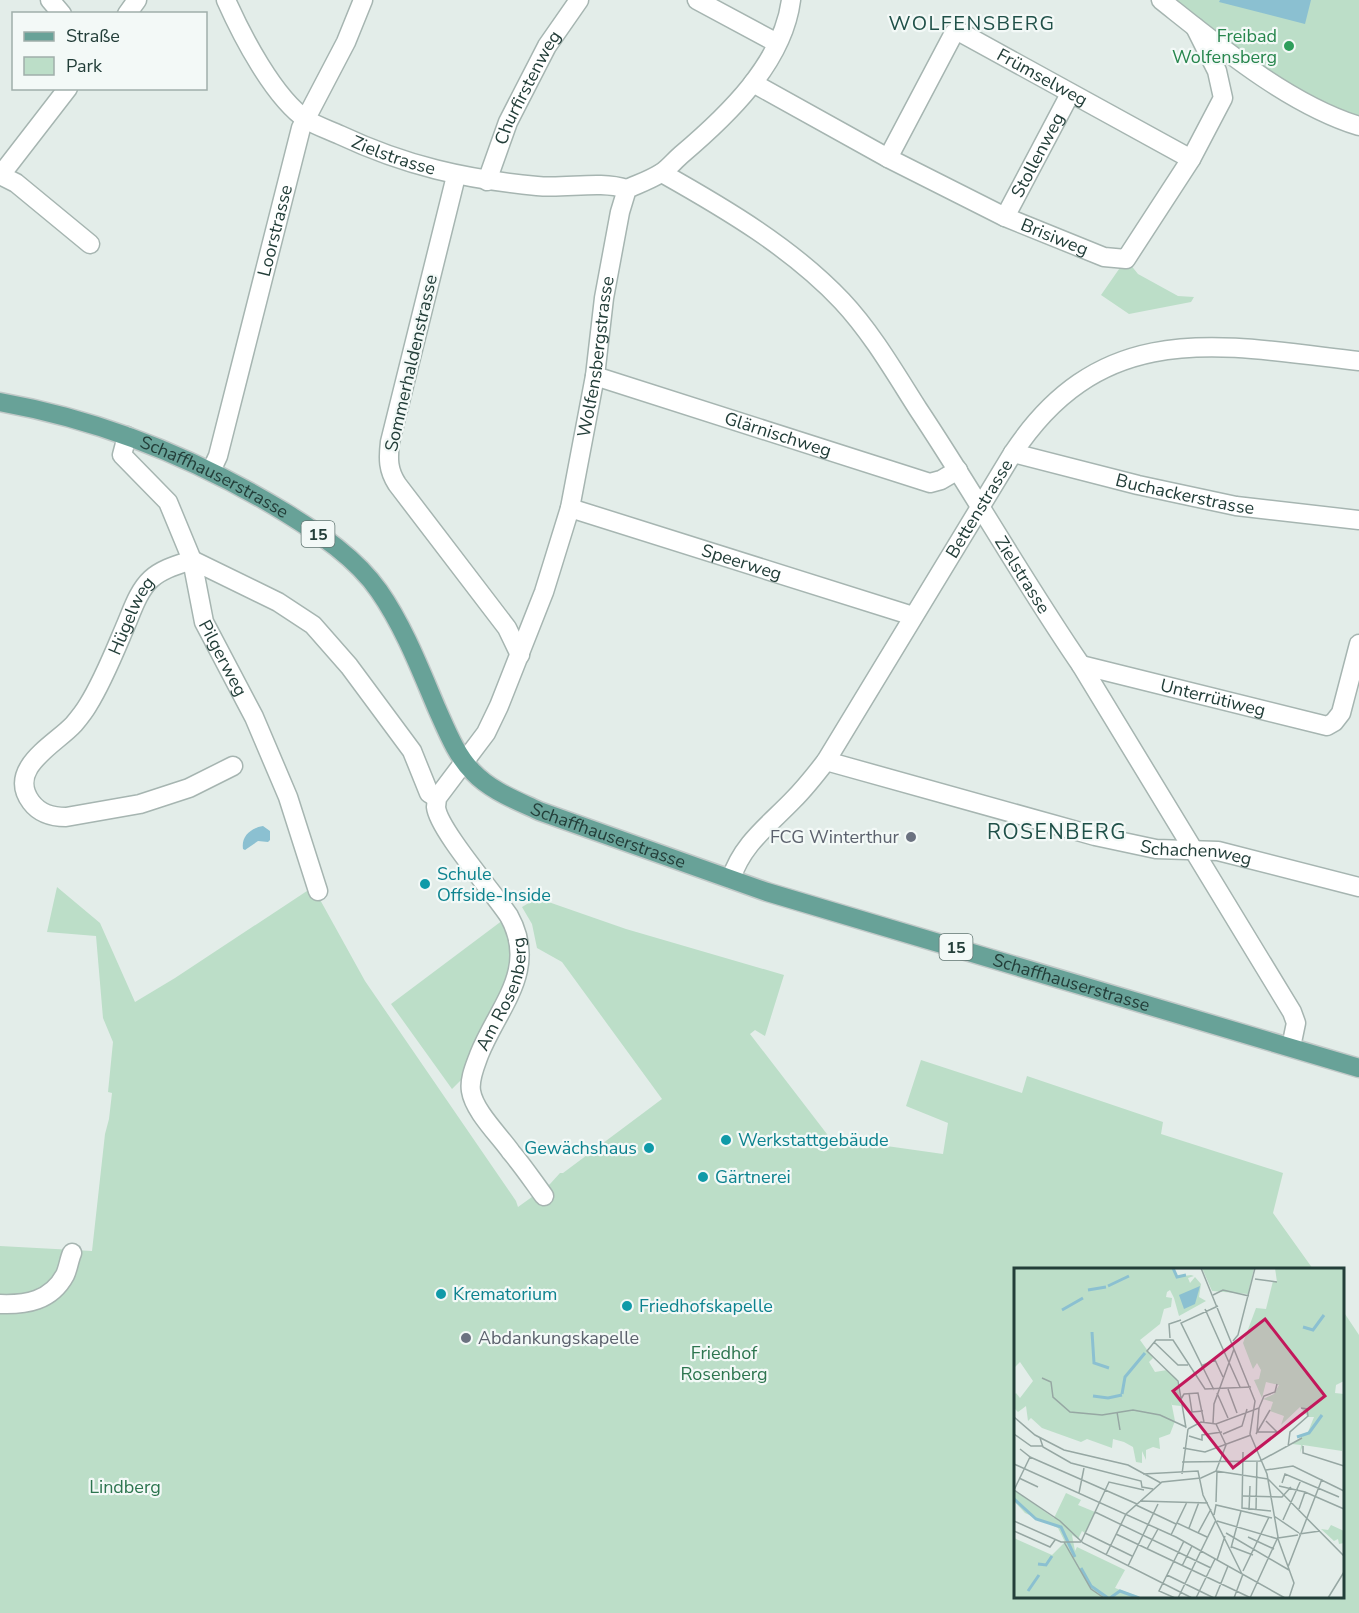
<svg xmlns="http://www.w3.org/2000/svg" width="1359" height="1613" viewBox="0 0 1359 1613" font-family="'Nunito Sans',sans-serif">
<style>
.green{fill:#bcdec8}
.water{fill:#8bc0d1}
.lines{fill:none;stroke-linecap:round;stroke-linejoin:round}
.minor-casing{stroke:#a6b5b1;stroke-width:21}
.major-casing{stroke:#c1c9c8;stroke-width:21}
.minor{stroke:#fff;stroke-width:18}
.major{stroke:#68a298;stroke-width:18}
.leisure-dot{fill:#2e9e5b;stroke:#f3f9f7;stroke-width:2}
.worship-dot{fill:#6b7280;stroke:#f3f9f7;stroke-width:2}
.culture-dot{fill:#0f9aa8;stroke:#f3f9f7;stroke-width:2}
.labels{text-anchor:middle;stroke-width:4.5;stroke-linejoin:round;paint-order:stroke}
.shield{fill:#f3f9f7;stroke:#617672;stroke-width:1.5}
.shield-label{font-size:16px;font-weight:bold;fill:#233e39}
.leisure-label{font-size:18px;fill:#27864d;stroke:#f3f9f7;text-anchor:end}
.street-label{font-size:18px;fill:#233e39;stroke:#f3f9f7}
.worship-label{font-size:18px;fill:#5b616d;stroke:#f3f9f7;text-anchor:end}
.culture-label{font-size:18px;fill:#0d838f;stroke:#f3f9f7;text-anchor:start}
.park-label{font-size:18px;fill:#2d754f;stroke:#f3f9f7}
.neighbourhood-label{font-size:20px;letter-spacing:1.5px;fill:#1f5048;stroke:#f3f9f7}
.quarter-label{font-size:21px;letter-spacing:1.5px;fill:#1f5048;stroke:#f3f9f7}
.inset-river{fill:none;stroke:#8bc0d1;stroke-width:3}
.inset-road{fill:none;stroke:#96a7a3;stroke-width:1.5}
.view{fill:#c2185b;fill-opacity:0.15;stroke:#c2185b;stroke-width:3}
.inset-edge{fill:none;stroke:#233e39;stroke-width:3}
</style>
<rect width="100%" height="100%" fill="#e3ede9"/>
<path class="green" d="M1161,0H1359V126L1350,123Z
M1126,259L1138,274L1178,296L1194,297L1191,302L1129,314L1101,295Z
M57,887L100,923L135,1002L175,978L313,887L365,981L516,1201L518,1207L550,1184L560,1173H563L662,1099L562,962L537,948L532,924L522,907L537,898L626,929L784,975L765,1036L755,1030L750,1034L830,1138L943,1154L948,1123L906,1106L921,1060L1022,1093L1027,1076L1163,1122L1161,1134L1283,1173L1273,1213L1313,1269L1016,1270V1596H1342L1343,1311L1359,1335V1613H0V1246L92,1251L105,1134L109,1119L112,1093L108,1092L113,1042L103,1018L96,936L47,932Z
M503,920L509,930L513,965L462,1079L452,1089L391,1004Z"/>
<path class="water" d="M1220,0H1311L1305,24L1219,2Z
M263,826L270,831V840L268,842L258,841L245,850L243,849C241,836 251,828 263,826Z"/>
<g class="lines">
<g class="minor-casing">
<g id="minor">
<path d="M50,0L62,14"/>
<path id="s1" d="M226,0C242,36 274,98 307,120C317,126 329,130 340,135C406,166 465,179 537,186C567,189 599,180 627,189"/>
<path d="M697,0L777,43"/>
<path d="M1161,0C1219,46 1288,104 1359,126"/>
<path d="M127,14L137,0"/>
<path id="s2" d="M753,83L888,158L1005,217L1104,257L1126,259L1191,159L1223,98L1217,71L1195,27"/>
<path id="s3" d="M888,158L954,33L958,31L1191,159"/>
<path id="s4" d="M662,173C726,209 792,248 842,301C872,333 895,373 918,409C974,493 1024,582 1081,665L1292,1012L1296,1023L1291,1047"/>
<path d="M0,175L16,183L90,244"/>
<path d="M0,176L68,88"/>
<path d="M456,176L390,442C388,459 388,470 397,484L507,628L520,655"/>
<path id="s5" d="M487,181L508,122L547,46L579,0"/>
<path id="s6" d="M1005,217L1070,94"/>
<path id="s7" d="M595,376L930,483L941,480L958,470"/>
<path id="s8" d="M127,436L122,455L168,502L192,560L204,622L254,717L288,797L318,891"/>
<path id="s9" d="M1013,453L1138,485L1236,506L1359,520"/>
<path id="s10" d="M211,471L218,456L301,128L346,42L363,0"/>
<path id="s11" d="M570,508L913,616"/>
<path id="s12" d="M1081,665L1327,726L1334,722L1341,713L1359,644"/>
<path id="s13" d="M826,761L1095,836L1156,849L1218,851L1359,887"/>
<path id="s14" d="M233,766L189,788L140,804L66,817C52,817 40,814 31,802C6,768 56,744 74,724C79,718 84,712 88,705C103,681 114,653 125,627C132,611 138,591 151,579C162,569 177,565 192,560L278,602L313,625L349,666L412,751L429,793L437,798"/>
<path id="s15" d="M731,879C742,844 769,825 793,800C805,788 816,774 826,761L1013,453C1103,317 1220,345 1359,361"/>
<path id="s16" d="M544,1196C533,1181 523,1166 511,1152C499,1135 474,1111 471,1091C469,1079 475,1066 479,1055C498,1007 539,970 509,916C494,893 438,829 436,807C436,807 437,798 437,798L486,733L499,706L544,592L570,508L595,376L604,298L620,212L627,189C638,184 650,180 661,173C668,169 674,161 681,155C727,116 783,63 791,0"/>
<path d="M0,1304C26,1305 51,1301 65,1275C68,1269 69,1260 72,1253"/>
</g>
</g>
<g class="major-casing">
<g id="major">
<path id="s17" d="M0,402C101,420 198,459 286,513C320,534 356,558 379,591C404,627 420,669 437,709C447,731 456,755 473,772C491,791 516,800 539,811L767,892L1359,1068"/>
</g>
</g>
<use href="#minor" class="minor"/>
<use href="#major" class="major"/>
</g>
<circle class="leisure-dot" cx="1289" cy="46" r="6"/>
<g class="worship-dot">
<circle cx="911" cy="837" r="6"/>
<circle cx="466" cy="1338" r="6"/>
</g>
<g class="culture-dot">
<circle cx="425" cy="884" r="6"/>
<circle cx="726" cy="1140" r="6"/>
<circle cx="649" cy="1148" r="6"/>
<circle cx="703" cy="1177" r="6"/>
<circle cx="441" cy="1294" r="6"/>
<circle cx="627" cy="1306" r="6"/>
</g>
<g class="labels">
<g class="shield">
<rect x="301.5" y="521" width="33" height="26" rx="4.5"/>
<rect x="939.5" y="934" width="33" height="26" rx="4.5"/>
</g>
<g class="shield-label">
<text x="318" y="540">15</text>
<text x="956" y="953">15</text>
</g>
<g class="leisure-label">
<text x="1277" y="42">Freibad<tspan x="1277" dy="21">Wolfensberg</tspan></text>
</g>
<g class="street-label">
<text dy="6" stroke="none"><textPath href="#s3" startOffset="242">Frümselweg</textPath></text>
<text dy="6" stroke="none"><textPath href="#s5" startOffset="102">Churfirstenweg</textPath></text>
<text dy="6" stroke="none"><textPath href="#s1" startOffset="240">Zielstrasse</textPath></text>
<text dy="6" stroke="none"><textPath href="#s6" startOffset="70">Stollenweg</textPath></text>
<text dy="6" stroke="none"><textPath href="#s10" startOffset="249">Loorstrasse</textPath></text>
<text dy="6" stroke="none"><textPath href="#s2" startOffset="339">Brisiweg</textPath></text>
<text dy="6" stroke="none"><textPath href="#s16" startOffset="932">Wolfensbergstrasse</textPath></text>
<text transform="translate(411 363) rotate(-77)" y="6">Sommerhaldenstrasse</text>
<text dy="6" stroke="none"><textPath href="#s7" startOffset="192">Glärnischweg</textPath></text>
<text dy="6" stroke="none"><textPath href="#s17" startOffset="228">Schaffhauserstrasse</textPath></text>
<text dy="6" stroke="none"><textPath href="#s9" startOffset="177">Buchackerstrasse</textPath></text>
<text dy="6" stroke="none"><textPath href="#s15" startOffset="448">Bettenstrasse</textPath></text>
<text dy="6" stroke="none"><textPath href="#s11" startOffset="180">Speerweg</textPath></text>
<text dy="6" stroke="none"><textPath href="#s4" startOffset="550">Zielstrasse</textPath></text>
<text dy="6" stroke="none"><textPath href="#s14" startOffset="438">Hügelweg</textPath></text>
<text dy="6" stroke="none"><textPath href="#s8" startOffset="252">Pilgerweg</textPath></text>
<text dy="6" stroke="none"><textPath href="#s12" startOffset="136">Unterrütiweg</textPath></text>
<text dy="6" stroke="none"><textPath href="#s17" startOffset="786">Schaffhauserstrasse</textPath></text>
<text dy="6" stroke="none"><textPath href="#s13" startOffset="382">Schachenweg</textPath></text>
<text dy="6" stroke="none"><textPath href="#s17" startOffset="1272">Schaffhauserstrasse</textPath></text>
<text dy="6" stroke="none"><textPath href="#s16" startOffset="232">Am Rosenberg</textPath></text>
</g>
<g class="worship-label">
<text x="899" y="843">FCG Winterthur</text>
<text x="478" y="1344" text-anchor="start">Abdankungskapelle</text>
</g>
<g class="culture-label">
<text x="437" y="880">Schule<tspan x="437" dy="21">Offside-Inside</tspan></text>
<text x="738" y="1146">Werkstattgebäude</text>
<text x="637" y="1154" text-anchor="end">Gewächshaus</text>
<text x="715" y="1183">Gärtnerei</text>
<text x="453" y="1300">Krematorium</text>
<text x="639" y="1312">Friedhofskapelle</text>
</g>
<g class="park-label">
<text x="724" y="1359">Friedhof<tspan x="724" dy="21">Rosenberg</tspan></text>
<text x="125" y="1493">Lindberg</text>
</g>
<g class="neighbourhood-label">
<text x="972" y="30">WOLFENSBERG</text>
</g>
<g class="quarter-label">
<text x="1057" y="839">ROSENBERG</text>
</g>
</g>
<g transform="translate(1014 1268)">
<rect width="330" height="330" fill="#e3ede9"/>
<path d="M0,0H160L163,9L177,7L180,8L174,10L176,15L181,9L187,16L185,29L192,33L165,48L160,30L156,22L153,24L152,29L158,30L157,39L150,41L146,56L126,72L139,90L135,94L141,104L153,102L163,111L167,138L158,137L157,133L161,153L156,166L145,170L146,181L139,179L132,182V192L128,183V195L122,194L119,179L110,174L99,171L98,180L73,171L67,174L28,160L17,150L14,153L12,138L4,144L0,140V127L2,125L6,130L19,113L6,94L0,100ZM188,0H240L234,26L198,23ZM261,0H330V113L322,117L321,125L330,126L328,183L289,177L286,185L287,177L278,176L294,164L300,149H294L286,139L267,157L270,148L256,143L259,134L249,131L260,126L265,117L252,114L248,130L240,112L245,111L247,102L243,95L239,101L229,75L242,40L252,41L259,13L263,14ZM0,222L40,250L52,225L67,232L64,237L81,244L71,265L68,263L64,271L58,267L61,283L63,279L111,302L101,320L129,330H0V270L38,287L51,274L44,260L11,245L0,233ZM317,257L330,263V275L325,276L324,271L320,273L307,261L314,262Z" fill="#bcdec8"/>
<path d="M186,18L181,36L170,41L165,27Z" fill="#8bc0d1"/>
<path class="inset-river" d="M159,0L163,9L172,7M94,18L115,8M74,22L92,19M48,42L69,30M289,59L299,62L310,47M78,64L80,95L95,100M108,126L111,109L131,85M79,128L94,130L108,127M283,169L295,165L308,147M0,231L22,251L47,259L61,289M24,296L32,297L38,288M67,300L77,318L94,330M14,323L25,307M96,330L106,323L125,330"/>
<path class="inset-road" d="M187,0L241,133L236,166L253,206L264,269L236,330M241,11L263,14M199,27L209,22L235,28M191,41L226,119M156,70L155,56L167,52M219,73L224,67L241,0M140,74L164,97H174M187,98L201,92L209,109M28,110L37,114L39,129L56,144L88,147L119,142L146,147L172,159M214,121L223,145M200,122L167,55L204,38M175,125L178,144L189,143M203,125L214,150M167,131L170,126L184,125L190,154M245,140L243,164H263L252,153M103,144L106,162M0,149L21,167L50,182L114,197L147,215M199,155L200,136L220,81M172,160L164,113L133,83L142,72H159L191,121L237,119M174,161L187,154L202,156L245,140L250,128L261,124L263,116M0,166L17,178H28M209,166L228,158L233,141M242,166L256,142M175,168L188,172V167L208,164M26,170L29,179L57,195L127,213L128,219L139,221M289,178V185L330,198M274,179L276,164L294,148L293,141L287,140M169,180L191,184L237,167M229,184L228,240L257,243M16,189L123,236M168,194L246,193L288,170M0,196L162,269L271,330M252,202L279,198L330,223M202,203L212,177L202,156M129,206L184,203L189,227L228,306M168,206L174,161M5,210L24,219M254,211L330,288M268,215L271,206L325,229M265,218L291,224L330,241M0,222L46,253L69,275L178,330M0,222L16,189L6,181M65,225L70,200M229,228L268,229L277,219M126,233L194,235M202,234L203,203M122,237L162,256M285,241L291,224M235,242L236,218M242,242L243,193M81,244L197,300M200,247L202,237L258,250M260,248L285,265M269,252L287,212M0,253L47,274H67M203,253L264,271M163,255L193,269M175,260L185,234M0,263L36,279L41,272M71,265L118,288M184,265L197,241M212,265L275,302M102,266L237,330M285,266L306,263M157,267L173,234M234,269L260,281M264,270L284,267M264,271L280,315L275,330M50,274L77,321L90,330M67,274L95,214L130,222M218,279L239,287M217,280L227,243M133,281L144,261M92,287L112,246L148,214L187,210L202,203L254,211M203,292L211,268M114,298L144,236M168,298L178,278M274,299L308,211M229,303L255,249M153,307L200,330M161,330L145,323L170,273M164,330L202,252M182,330L201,291M201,330L214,298M220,330L229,306M314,330L330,304"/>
<path class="view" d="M251,51L311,128L219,200L159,123Z"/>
<rect width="330" height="330" class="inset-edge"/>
</g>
<rect x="12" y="12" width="195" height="78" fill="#f3f9f7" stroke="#a0aeab" stroke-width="1.5"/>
<rect x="24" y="32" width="30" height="9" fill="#68a298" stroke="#a0aeab" stroke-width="1.5"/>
<text x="66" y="42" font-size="18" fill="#233e39">Straße</text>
<rect x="24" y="57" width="30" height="18" fill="#bcdec8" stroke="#a0aeab" stroke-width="1.5"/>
<text x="66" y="72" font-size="18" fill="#233e39">Park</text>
</svg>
